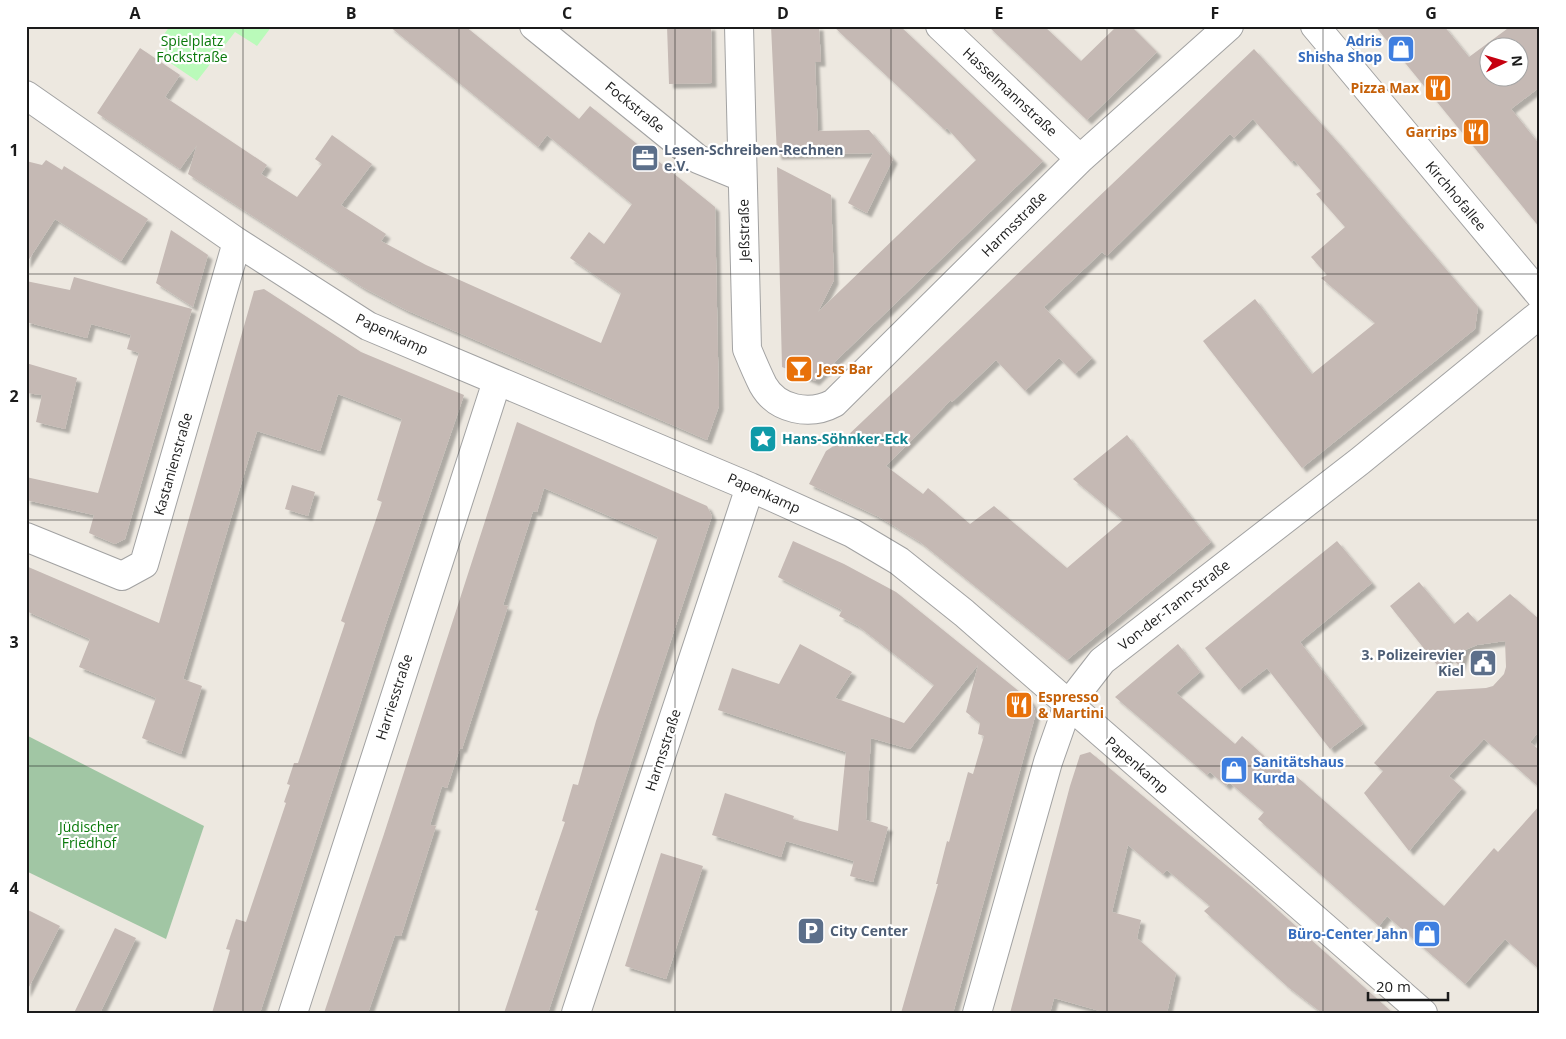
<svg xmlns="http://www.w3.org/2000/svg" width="1566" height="1039" viewBox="0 0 1566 1039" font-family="'Open Sans',sans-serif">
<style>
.cemetery{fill:#a1c6a4}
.park{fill:#bafaba}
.building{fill:#c5b9b4;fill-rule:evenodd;filter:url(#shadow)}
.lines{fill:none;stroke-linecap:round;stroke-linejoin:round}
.minor-casing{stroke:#a2a2a2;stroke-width:30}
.tertiary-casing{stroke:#a2a2a2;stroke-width:30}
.minor{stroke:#fff;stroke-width:28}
.tertiary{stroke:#fff;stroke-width:28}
.grid{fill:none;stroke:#1b1b1b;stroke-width:1;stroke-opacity:0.55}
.labels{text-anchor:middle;stroke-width:4.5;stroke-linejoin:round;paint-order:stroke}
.park-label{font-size:14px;fill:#09790a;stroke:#fff}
.shop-label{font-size:14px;font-weight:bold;fill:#366cbe;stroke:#fff;text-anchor:end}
.food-label{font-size:14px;font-weight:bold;fill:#c56008;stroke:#fff;text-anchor:end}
.street-label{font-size:14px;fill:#1b1b1b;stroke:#fff}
.service-label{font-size:14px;font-weight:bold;fill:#4e5e75;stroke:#fff;text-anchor:start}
.culture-label{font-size:14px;font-weight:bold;fill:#0d838f;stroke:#fff;text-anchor:start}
.neatline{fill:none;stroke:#1b1b1b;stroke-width:2}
.grid-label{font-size:16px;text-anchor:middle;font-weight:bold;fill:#1b1b1b}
</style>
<defs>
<filter id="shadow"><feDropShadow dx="4.5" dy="4.5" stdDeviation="1" flood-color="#0004"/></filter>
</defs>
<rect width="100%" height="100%" fill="#ede8e0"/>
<path class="cemetery" d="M26,735L204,826L166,939L26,871Z"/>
<path class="park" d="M170,26H272L257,46L235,32L197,81L169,62L162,37Z"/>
<path class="building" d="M389,26H465L579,119L590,106L715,207L719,406L707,440L406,310L362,287L188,174L197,145L180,169L97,113L140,48L180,75L165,97L267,165L261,174L297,197L322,164L315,159L332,135L372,164L341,205L386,234L381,241L426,265L601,343L621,293L570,258L589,232L604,244L632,204L547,135L538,147Z
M667,26H711L712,83L669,84Z
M771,26H819L821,62H815L818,131L869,130L893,159L867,213L848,203L873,153L777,155Z
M833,26H900L1043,161L815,381L782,367L777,167L831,195L834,280L818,312L976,160L947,128L945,130Z
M988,26H1044L1081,61L1117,26H1131L1157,52L1087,120Z
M1375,26H1444L1469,57L1511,26H1540V87L1511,109L1540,145V228ZM1488,48H1518V78H1488Z
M1254,49L1341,146L1478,307L1475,329L1302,468L1203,341L1255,299L1312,374L1375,323L1321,278L1327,275L1311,257L1345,227L1316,194L1321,191L1294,160L1291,162L1253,119L1234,138L1230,134L1107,256L1102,252L1044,307L1092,358L1075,374L1059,358L1025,391L996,360L952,402L951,400L886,466L923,494L928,488L970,524L994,506L1067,568L1123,520L1073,479L1127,435L1211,542L1067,660L920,542L879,517L809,484L826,451L844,439Z
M46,160L62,170L64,166L148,219L121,261L55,219L26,264V161L42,165Z
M171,230L208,255L193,307L156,283Z
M74,277L192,309L125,539L115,544L89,533L94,515L26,500V477L98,493L139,353L127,349L131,335L91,324L87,338L26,322V281L70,290Z
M264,289L361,352L464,395L387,621L260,1013H212L230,950L226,949L236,919L246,922L286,803L284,802L290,785L287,784L294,763H298L345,623L341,621L382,502L377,500L402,419L338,394L320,451L257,431L183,679L202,686L181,754L142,738L156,698L79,667L90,639L26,611V566L159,623L254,291Z
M26,363L77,378L65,429L36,422L42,395L26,393Z
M517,422L707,506L712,516L548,1013H504L538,911L535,910L565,822L562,821L573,784L578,785L596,721L658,537L544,488L537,512L533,511L503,605L508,606L462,749L460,748L447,788L442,786L430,825L436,826L401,936L395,935L368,1013H324L384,834Z
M292,485L315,492L308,516L285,509Z
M793,541L844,564L896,592L1031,701L1036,713L953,1013H901L938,884H936L947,841L949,842L968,772L973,774L984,736L978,734L980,723L966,712L978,665L910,749L871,738L866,820L888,827L873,882L850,876L854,861L786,841L781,857L712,835L725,793L794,816L793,819L838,831L846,752L718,710L732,668L779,684L800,644L852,672L835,698L904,723L934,685L858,626L839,616L842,610L778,577Z
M1337,541L1372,583L1300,642L1363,724L1330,749L1267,668L1239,690L1205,648Z
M1419,582L1454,624L1468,612L1477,622L1510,594L1540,620V730L1530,742L1540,751V788L1484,739L1449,776L1462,788L1409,851L1364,793L1383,771L1374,763L1437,691L1486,688L1493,686L1504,674L1506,667L1505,641L1477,645L1465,650L1460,667L1451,657L1438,666L1390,606Z
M1178,644L1200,672L1176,693L1235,744L1242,736L1292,781L1296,776L1444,906L1494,848L1498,852L1540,805V970L1505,939L1465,984L1387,916L1379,926L1258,819L1264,812L1229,782L1226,786L1210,772L1207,775L1115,697Z
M1090,752L1251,886L1393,1013H1322L1288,987L1204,911L1210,906L1167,870L1163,874L1128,845L1112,912L1141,920L1137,938L1176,973L1167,1013H1107L1054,998L1050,1013H1010L1070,786L1080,755Z
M661,853L703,866L666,979L625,966Z
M26,909L60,926L26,993Z
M115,928L136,938L100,1013H74Z"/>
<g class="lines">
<g class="minor-casing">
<path id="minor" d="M534,26L698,159L742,177
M739,26L747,349C752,361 757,373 763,385C777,410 810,416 834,403L1080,159L1229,26
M940,26L1080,159
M26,95L237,242L368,326L750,487L852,533L899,561L964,613L1423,1013
M26,537L122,576L144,564L237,242
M293,1013L497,381
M576,1013L750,487
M977,1013L1048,762L1068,705L1102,661L1360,461L1540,314"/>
</g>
<g class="tertiary-casing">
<path id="tertiary" d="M1315,26L1540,295"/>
</g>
<use href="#minor" class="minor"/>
<use href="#tertiary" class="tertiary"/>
</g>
<path class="grid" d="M243,26V1013M459,26V1013M675,26V1013M891,26V1013M1107,26V1013M1323,26V1013M26,274H1540M26,520H1540M26,766H1540"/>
<defs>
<g id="shop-square" transform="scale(1.4375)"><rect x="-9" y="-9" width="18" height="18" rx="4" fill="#3f7fe0" stroke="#fff"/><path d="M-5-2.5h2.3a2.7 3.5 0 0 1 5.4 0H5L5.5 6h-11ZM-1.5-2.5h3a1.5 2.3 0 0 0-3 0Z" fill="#fff"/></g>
<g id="restaurant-square" transform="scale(1.4375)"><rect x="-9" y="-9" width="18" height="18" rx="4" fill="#e8710a" stroke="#fff"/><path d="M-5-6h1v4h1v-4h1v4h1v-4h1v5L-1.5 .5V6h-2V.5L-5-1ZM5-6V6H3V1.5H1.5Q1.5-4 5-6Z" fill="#fff"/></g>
<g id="office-square" transform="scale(1.4375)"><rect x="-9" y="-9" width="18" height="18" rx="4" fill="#5c6f8a" stroke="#fff"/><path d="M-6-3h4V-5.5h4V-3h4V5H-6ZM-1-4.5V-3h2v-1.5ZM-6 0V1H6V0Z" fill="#fff"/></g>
<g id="bar-square" transform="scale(1.4375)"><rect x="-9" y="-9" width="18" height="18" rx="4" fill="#e8710a" stroke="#fff"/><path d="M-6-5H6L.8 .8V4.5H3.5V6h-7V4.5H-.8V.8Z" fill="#fff"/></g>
<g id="sight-square" transform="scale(1.4375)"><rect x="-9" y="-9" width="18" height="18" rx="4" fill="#0f9aa8" stroke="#fff"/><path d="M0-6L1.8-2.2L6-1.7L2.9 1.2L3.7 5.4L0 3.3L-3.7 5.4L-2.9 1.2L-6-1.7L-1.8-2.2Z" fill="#fff"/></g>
<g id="civic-square" transform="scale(1.4375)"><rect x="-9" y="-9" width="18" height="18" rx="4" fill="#5c6f8a" stroke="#fff"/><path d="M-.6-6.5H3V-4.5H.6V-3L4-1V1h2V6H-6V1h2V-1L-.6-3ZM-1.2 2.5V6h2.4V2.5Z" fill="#fff"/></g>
<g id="parking-square" transform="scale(1.4375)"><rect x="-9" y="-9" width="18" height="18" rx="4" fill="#5c6f8a" stroke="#fff"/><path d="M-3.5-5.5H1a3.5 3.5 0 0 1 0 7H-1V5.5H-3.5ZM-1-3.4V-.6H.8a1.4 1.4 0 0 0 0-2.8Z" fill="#fff"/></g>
</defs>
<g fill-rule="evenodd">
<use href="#shop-square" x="1401" y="49"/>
<use href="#restaurant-square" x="1438" y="88"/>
<use href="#restaurant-square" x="1476" y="132"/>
<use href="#office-square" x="645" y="158"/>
<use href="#bar-square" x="799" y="369"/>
<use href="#sight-square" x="763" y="439"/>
<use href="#civic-square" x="1483" y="663"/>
<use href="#restaurant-square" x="1019" y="705"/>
<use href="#shop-square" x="1234" y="770"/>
<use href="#parking-square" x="811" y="931"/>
<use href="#shop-square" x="1427" y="934"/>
</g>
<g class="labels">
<g class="park-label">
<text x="192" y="46">Spielplatz<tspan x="192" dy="16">Fockstraße</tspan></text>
<text x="89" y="832">Jüdischer<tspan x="89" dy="16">Friedhof</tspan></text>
</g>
<g class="shop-label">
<text x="1382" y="46">Adris<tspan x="1382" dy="16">Shisha Shop</tspan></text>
<text x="1253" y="767" text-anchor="start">Sanitätshaus<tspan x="1253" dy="16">Kurda</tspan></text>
<text x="1408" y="939">Büro-Center Jahn</text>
</g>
<g class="food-label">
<text x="1419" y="93">Pizza Max</text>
<text x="1457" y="137">Garrips</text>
<text x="818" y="374" text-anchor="start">Jess Bar</text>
<text x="1038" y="702" text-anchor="start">Espresso<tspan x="1038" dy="16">&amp; Martini</tspan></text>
</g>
<g class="street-label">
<text transform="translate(1010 92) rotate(43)" y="5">Hasselmannstraße</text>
<text transform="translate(635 107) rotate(39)" y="5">Fockstraße</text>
<text transform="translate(1456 196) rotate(50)" y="5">Kirchhofallee</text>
<text transform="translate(1014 224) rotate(-45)" y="5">Harmsstraße</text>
<text transform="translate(744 230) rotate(-91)" y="5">Jeßstraße</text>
<text transform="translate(392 334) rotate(25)" y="5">Papenkamp</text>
<text transform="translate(173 464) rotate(-74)" y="5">Kastanienstraße</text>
<text transform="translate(764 493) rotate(24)" y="5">Papenkamp</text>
<text transform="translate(1174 605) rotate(-38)" y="5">Von-der-Tann-Straße</text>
<text transform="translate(394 697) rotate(-72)" y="5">Harriesstraße</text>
<text transform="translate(663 750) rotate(-72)" y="5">Harmsstraße</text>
<text transform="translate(1137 765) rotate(41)" y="5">Papenkamp</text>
</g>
<g class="service-label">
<text x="664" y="155">Lesen-Schreiben-Rechnen<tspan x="664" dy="16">e.V.</tspan></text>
<text x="1464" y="660" text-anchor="end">3. Polizeirevier<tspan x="1464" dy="16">Kiel</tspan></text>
<text x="830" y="936">City Center</text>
</g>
<g class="culture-label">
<text x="782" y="444">Hans-Söhnker-Eck</text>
</g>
</g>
<rect width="1566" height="1039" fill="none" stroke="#ffffff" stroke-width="55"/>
<g transform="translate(1504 62) rotate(85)"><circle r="24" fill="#ffffff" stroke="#a4a4a4"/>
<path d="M0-4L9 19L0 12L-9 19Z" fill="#c60010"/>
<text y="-8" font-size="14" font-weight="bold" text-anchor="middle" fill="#1b1b1b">N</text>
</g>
<path d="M1368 992v8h80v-8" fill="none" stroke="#1b1b1b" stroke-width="2.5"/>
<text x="1376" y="992" font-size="15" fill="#1b1b1b" stroke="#ffffff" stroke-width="4" paint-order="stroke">20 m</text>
<rect x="28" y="28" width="1510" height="984" class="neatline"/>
<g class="grid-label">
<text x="135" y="19">A</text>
<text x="351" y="19">B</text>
<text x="567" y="19">C</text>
<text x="783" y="19">D</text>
<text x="999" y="19">E</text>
<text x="1215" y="19">F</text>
<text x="1431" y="19">G</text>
<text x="14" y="156">1</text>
<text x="14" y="402">2</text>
<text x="14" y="648">3</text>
<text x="14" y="894">4</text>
</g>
</svg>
